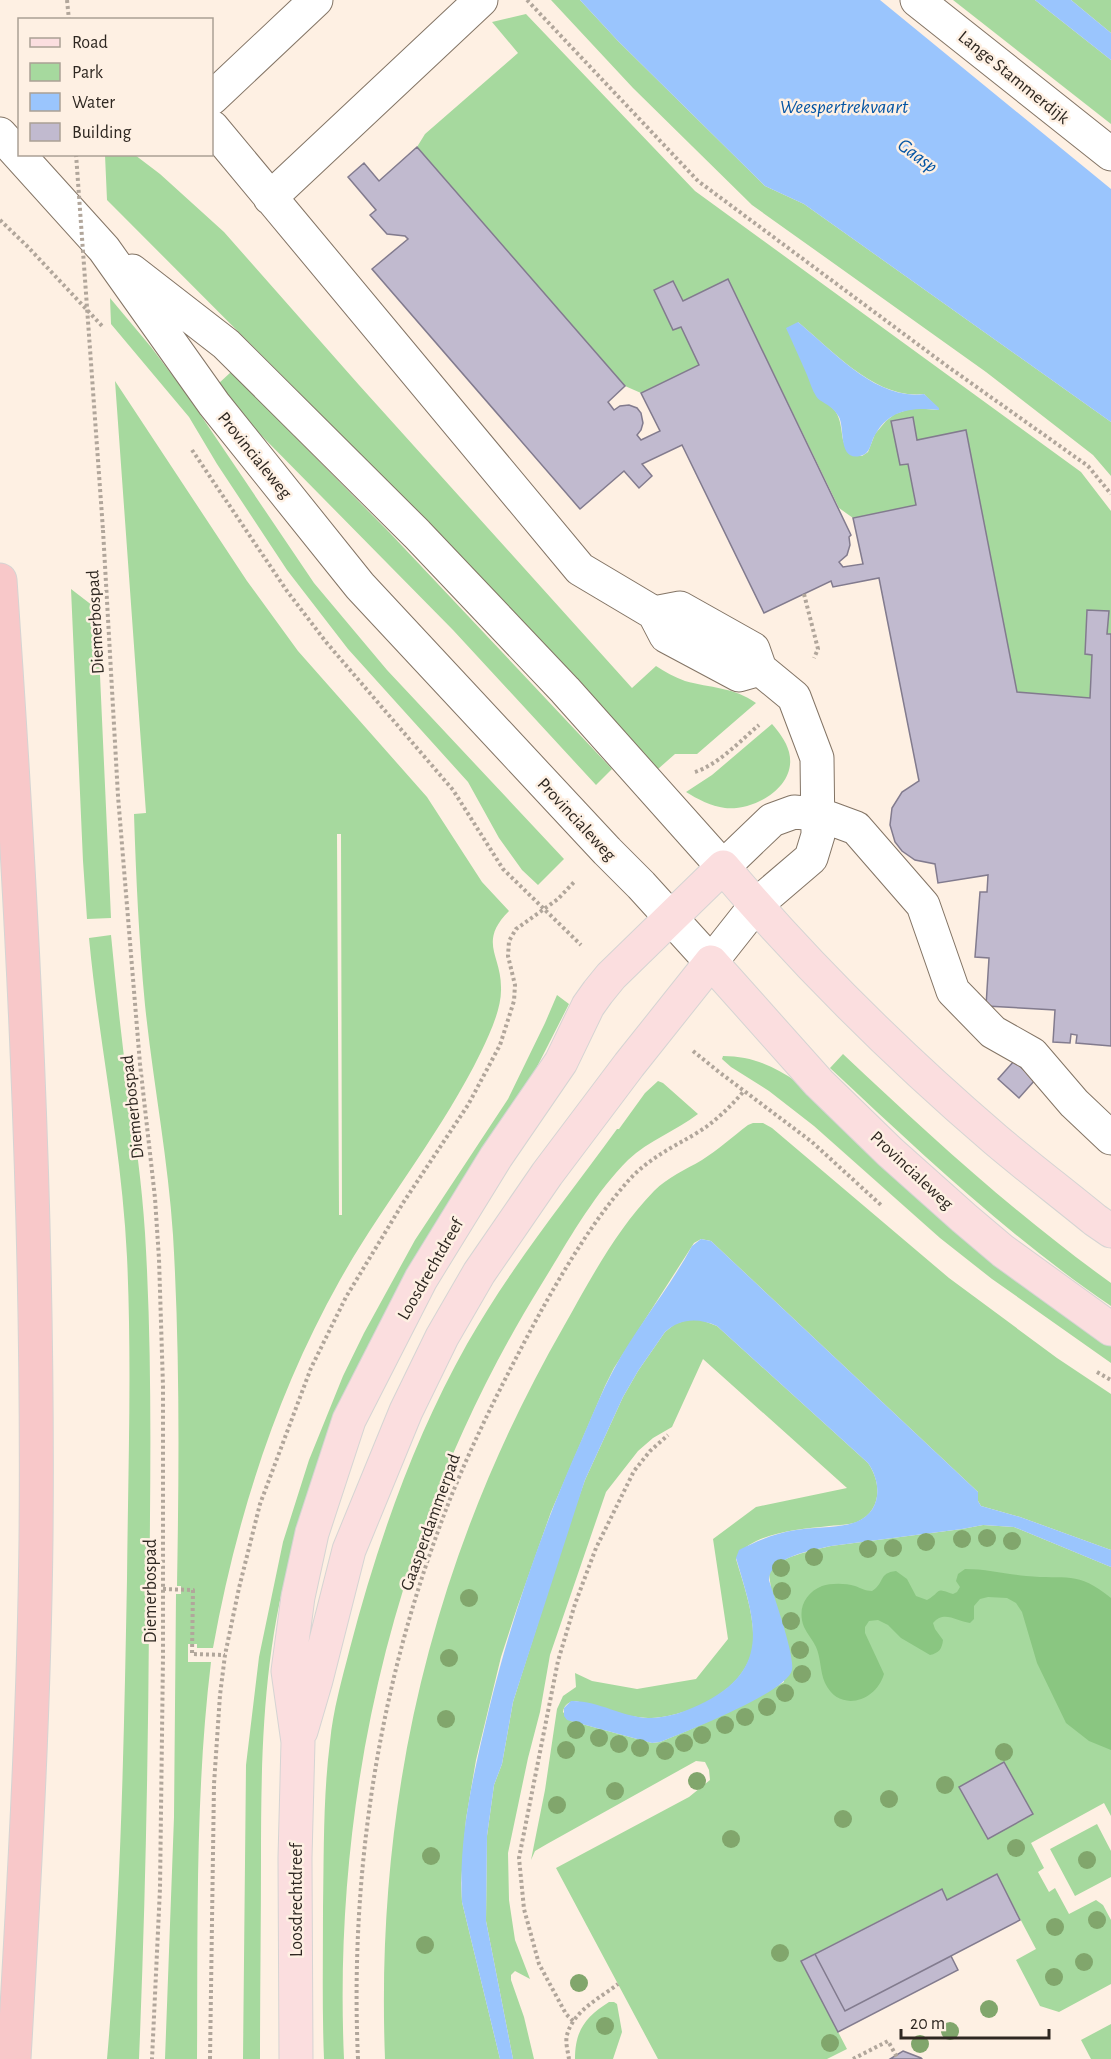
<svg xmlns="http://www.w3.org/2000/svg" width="1111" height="2059" viewBox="0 0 1111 2059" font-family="'Alegreya Sans',sans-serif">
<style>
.green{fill:#a6d99e;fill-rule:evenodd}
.forest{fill:#8ac681}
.water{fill:#9ac5fd}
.building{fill:#c1bacf;stroke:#827b8e;stroke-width:1.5}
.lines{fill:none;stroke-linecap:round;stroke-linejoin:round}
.minor-casing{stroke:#837465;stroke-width:35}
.major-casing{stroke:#d5d4d3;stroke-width:35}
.highway-casing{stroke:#d5d4d3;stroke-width:35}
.path{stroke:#b1a69b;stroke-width:4;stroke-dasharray:3 3;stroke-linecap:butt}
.minor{stroke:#fff;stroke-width:33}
.major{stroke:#fbdedf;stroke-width:33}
.highway{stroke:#f8c8c9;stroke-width:33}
.path-bridge{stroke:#b1a69b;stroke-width:4;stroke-dasharray:3 3;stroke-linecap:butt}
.tree{fill:#81a66c}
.labels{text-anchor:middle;stroke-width:5;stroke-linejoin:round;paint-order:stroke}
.street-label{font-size:18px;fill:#2e2721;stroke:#fef0e3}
.water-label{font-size:20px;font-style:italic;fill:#0555a4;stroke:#fef0e3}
</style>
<rect width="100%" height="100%" fill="#fef0e3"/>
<path class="green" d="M551,0H580L618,41L765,186L804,204L1111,422V476L1093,455L986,372L752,205L633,88Z
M953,0H1035L1111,60V124Z
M1071,0H1111V33Z
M526,14L695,191L1081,472L1111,511V634H1107L1109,611L1088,610L1085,654L1092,655L1090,698L1017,692L966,430L917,440L913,418L892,421L900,465L908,464L916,505L853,518L839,508L728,279L683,301L673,281L654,290L673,330L681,327L699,365L641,393L625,386L417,147L425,134L518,53L492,22ZM798,322C832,350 876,400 924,394L939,410L913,408L895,414L886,421L875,434L868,452L862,456H854C851,452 844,445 843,440C840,422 841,410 821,400Z
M105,155H135L160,174L224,232L359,385L632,688L656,666C665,672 674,677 685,681C710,688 734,687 756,703L697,754H675L658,769L397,491L107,200Z
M110,298L151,347L185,392L314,583L387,670L564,859L538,885L522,870L499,838L468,782L348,649L287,570L217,464L189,417L111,324Z
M231,372L389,532L612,769L596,785L453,630L256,430L218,384Z
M115,381L247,581L298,651L427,797L482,882L509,911C478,942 501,955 501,987C502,1008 490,1033 481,1052C442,1132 384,1202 340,1280C276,1394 236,1520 213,1648H197V1644H188V1662H211C195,1794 198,1926 197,2059H165L174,1817L176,1594H181V1586H177C179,1469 180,1352 173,1235C168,1158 153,1082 145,1005C139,941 136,877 134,814L146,813ZM337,834H341L342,1215H339Z
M71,589L97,609L111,918L87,919L83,861Z
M772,724C779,732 786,741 789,752C798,787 754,811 725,808C711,806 697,799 686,792L712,775Z
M111,935C116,986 121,1037 128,1087C135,1136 142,1184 145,1233C153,1363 150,1494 149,1624C148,1769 145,1914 139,2059H107C121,1900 124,1739 127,1579C128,1472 132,1364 127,1257C122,1150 99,1044 89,938Z
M557,995L569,1004L294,1544C263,1650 261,1750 261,1859C261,1926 260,1992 260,2059H243L246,1765L259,1657L283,1542L309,1460L343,1376L364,1333L415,1240L508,1099L545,1023Z
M843,1054C929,1135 1015,1214 1111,1283V1306C1008,1236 920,1152 830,1068Z
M723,1056C752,1056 774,1066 797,1082L1078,1324L1111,1345V1363L992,1279L940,1238L814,1126L769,1091L731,1067L722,1059Z
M658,1081L663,1083L698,1114C676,1131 649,1140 628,1160C593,1195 567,1243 541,1285C398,1516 332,1788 344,2059H324C322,2009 323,1958 323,1908C324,1852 323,1797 330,1742C333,1710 342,1679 350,1648C377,1544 414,1438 467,1344C510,1268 566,1199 617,1129H619L645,1093Z
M753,1123H763L772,1128L949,1278L1057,1358L1111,1394V1550L1020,1517L981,1506L978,1501V1492L711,1241L701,1239L694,1243L614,1368L605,1386L551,1512L517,1608L501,1657L476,1760L466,1819L461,1883L462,1902L500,2059H385C375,1797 433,1554 564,1326C590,1280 616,1230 654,1191C668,1177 685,1170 702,1160C718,1150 732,1137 748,1125Z
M687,1320H701L717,1326L868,1463C882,1483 882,1511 857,1522C849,1525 838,1525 829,1526C803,1529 772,1531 749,1545C744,1548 740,1554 736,1559C744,1586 755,1616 753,1644C749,1689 688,1718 648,1718C624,1717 599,1707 576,1701C569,1701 564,1705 563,1712L571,1721L652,1743L660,1742C703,1725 744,1705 784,1682L769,1574C774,1557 815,1550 831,1546L962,1529L983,1525L1014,1527L1111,1567V1816L1104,1803L1031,1843L1044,1868L1038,1872L1049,1892L1055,1888L1069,1914L1096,1900L1103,1905L1111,1920V1984L1059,2012L1040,2006L1016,1960L1036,1949L997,1875L947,1900L941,1889L801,1961L847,2049L827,2059H658L556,1868L689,1797L710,1780L709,1770L705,1762L696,1761L547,1844L535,1851L531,1860L545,1790L557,1709L563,1696L576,1687L575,1673L592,1681L637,1689L696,1679L728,1639L713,1539L756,1507L847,1488L703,1359L672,1427L653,1438L638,1451L606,1492L550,1655L540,1712L528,1758L508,1853L509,1900L515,1940L530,1979L515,1971L511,1975V1980L524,2017L534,2059H513L486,1921L487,1836L494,1785L502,1764L513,1702L569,1525L585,1480L623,1397L638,1371L665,1332L675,1324Z
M1097,1824L1111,1851V1877L1075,1896L1050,1849Z
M609,2002H614L617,2004L622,2032L613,2059H575C575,2031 585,2017 609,2002Z
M1111,2024V2059H1091L1081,2040Z"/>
<path class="forest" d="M965,1569C986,1569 1006,1574 1026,1576C1066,1580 1077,1570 1111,1598V1750L1089,1741L1066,1723L1037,1663L1022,1612L1016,1603L1007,1598L988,1597L980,1599L974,1606V1619L970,1623C956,1621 944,1610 933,1623L935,1629L943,1640C942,1649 939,1653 930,1655L901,1638L888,1625L878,1620L869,1621L865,1627V1633L884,1674C876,1702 839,1713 825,1683C820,1672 821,1658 816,1647C813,1640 807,1634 804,1627C797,1609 805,1593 822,1586C831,1583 845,1583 855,1586C861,1588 865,1591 872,1591C885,1583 878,1573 896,1571L907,1579L916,1596L927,1600C943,1591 933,1587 953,1594L957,1592L960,1587L956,1581L958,1574Z"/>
<path class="water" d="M580,0H880L1111,189V422L804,204L765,186L618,41Z
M1035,0H1071L1111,33V60Z
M798,322C831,349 876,401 924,394L939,408V410C914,407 889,409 875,435C870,443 871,454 860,456C838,461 845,429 839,417C832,404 820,403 816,396C812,390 810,382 807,375C800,359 793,343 786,328Z
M701,1239L711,1241L978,1492V1501L981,1506L1020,1517L1111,1550V1567L1014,1527L983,1525L962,1529L831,1546C813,1550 769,1557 769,1580C774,1597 795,1655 792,1670C788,1692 683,1733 660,1742L652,1743L567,1720L564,1716V1708L571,1701C597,1700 622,1717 648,1718C669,1718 687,1711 705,1702C773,1667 754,1619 736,1558L739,1550C756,1541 776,1533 796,1530C812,1527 841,1528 856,1522C882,1512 882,1483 868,1463L717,1326C698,1318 681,1318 665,1332L638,1371L623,1397L585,1480L513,1702L502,1764L494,1785L487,1836L486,1921L513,2059H500L462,1902C458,1836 474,1772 489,1709C512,1616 543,1526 582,1439C592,1416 602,1391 614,1369C637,1326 669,1289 692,1246Z"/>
<path class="building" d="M417,147L625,386L608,402L614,410L620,406L629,405L637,408L641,413L643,423L641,430L637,435L641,440L660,431L641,393L699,365L681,327L673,330L654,290L673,281L683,301L728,279L851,535L849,537L850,545L847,555L839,562L843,567L863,564L853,518L916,505L908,464L900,465L891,421L913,417L917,440L966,430L1017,692L1090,698L1092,655L1085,654L1087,610L1109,611L1107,634H1111V1046L1076,1043L1077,1035L1071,1034L1070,1043L1053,1042L1055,1010L986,1006L989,958L975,957L980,892H987L988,875L938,883L935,864L915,860L902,851L895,842L890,825L892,808L902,792L919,781L879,578L833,587L831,581L764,613L682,445L642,464L652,476L639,488L624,471L580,509L372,269L408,239L405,236L387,234L370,215L376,210L348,177L364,163L379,181Z
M1014,1061L1035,1080L1019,1098L998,1079Z
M1004,1762L1033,1814L988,1839L959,1787Z
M997,1874L1020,1920L845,2011L815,1954L942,1889L947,1900Z
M815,1954L845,2011L951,1956L958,1970L838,2032L801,1961Z
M903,2051L921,2058L922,2059H890Z"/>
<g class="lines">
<g class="minor-casing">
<path id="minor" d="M917,0L1111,154
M212,98L316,0
M212,127L580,569L654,613L666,636L739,675L760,669
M0,134L104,249L214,404L360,586L607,851L641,885L711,962L756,905L811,858L818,835L817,758L794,697L760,669L753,649L680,608L654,613
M270,198L481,0
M132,271L226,344L417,534L565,690L723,867L772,820L794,812L818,814L856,828L923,905L953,991L993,1032L1032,1054L1074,1103L1111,1138"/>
</g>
<g class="major-casing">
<path id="major" d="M301,1731L316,1680L349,1550L406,1411L442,1337L479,1273L547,1174L629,1065L711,962L819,1083L890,1152L964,1218L1003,1251L1111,1329
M296,2059L295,1858L298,1742L288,1671L298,1597L312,1533L349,1420L421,1279L496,1157L561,1062L588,1006L598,992L611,976L723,867C806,965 898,1056 996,1140C1028,1167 1062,1193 1095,1220L1111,1231"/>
</g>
<g class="highway-casing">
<path id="highway" d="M0,580C22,899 39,1219 36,1539C34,1712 24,1886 14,2059"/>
</g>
<path class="path" d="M67,0L69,20
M527,0L698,181L947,366L1088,466L1111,494
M0,220L28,247L103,327
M192,450L287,591L326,642L453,790L503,869L581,945
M103,530L118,796L140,1064L155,1198L159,1259L163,1386V1657L160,1888L152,2059
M804,594L818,649L814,658
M695,772C719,764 740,741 759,725
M693,1051L719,1072L812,1142L882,1206
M1097,1372L1111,1380
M163,1589L193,1590L192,1654L225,1655
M573,2021L566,2014L539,1964L524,1909L519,1858L558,1661L575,1604L596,1548L634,1471L650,1451L668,1435
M210,2059L214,1784L220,1695L225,1655L239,1588L260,1504L311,1368L346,1297L403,1203L468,1105L500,1045L514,1001L515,985L508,956L509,941L516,929L558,899L575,881
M358,2059C350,1882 376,1701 437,1534C458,1474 486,1416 515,1360C545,1302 585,1229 629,1180C650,1157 674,1147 700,1131C717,1120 731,1106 744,1091
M569,2059C568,2052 565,2042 567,2035C573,2011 600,1998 618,1984
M853,2059L888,2041L898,2059"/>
<use href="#minor" class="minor"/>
<use href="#major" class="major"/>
<use href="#highway" class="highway"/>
<path class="path-bridge" d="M76,154L103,530"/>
</g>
<g class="tree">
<circle cx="987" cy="1538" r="9"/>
<circle cx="962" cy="1539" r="9"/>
<circle cx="1012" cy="1541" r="9"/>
<circle cx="926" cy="1542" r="9"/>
<circle cx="893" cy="1548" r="9"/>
<circle cx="868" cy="1549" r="9"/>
<circle cx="814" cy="1557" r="9"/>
<circle cx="781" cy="1568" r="9"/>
<circle cx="782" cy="1591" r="9"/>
<circle cx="469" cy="1598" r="9"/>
<circle cx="791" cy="1621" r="9"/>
<circle cx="800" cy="1650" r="9"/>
<circle cx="449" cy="1658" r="9"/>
<circle cx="802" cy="1674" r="9"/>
<circle cx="785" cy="1693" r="9"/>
<circle cx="767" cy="1707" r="9"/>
<circle cx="745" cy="1717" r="9"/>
<circle cx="446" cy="1719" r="9"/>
<circle cx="725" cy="1725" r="9"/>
<circle cx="576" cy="1730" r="9"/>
<circle cx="702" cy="1735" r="9"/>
<circle cx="599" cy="1738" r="9"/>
<circle cx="684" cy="1743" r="9"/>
<circle cx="619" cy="1744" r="9"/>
<circle cx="640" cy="1748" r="9"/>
<circle cx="566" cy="1750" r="9"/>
<circle cx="665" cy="1751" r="9"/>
<circle cx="1004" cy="1752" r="9"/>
<circle cx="697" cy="1781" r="9"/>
<circle cx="945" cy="1785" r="9"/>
<circle cx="615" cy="1791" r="9"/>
<circle cx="889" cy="1799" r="9"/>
<circle cx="557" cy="1805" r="9"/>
<circle cx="843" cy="1819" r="9"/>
<circle cx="731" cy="1839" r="9"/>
<circle cx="1016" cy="1848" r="9"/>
<circle cx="431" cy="1856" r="9"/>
<circle cx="1087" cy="1860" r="9"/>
<circle cx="1097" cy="1920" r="9"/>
<circle cx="1055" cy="1927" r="9"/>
<circle cx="425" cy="1945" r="9"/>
<circle cx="780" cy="1953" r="9"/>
<circle cx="1084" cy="1962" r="9"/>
<circle cx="1054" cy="1977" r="9"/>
<circle cx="579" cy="1983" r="9"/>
<circle cx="989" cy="2009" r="9"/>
<circle cx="605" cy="2026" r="9"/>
<circle cx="950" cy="2031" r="9"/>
<circle cx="830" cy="2043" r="9"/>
<circle cx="920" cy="2044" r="9"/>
</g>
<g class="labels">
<g class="street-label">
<text transform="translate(1014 77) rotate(39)" y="6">Lange Stammerdijk</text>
<text transform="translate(255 455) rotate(51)" y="6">Provincialeweg</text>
<text transform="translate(95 622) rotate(-93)" y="6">Diemerbospad</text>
<text transform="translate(577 819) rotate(47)" y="6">Provincialeweg</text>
<text transform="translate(132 1107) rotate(-96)" y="6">Diemerbospad</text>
<text transform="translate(912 1170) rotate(43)" y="6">Provincialeweg</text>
<text transform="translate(430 1269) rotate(-60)" y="6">Loosdrechtdreef</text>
<text transform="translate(430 1522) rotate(-70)" y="6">Gaasperdammerpad</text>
<text transform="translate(150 1591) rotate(-90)" y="6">Diemerbospad</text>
<text transform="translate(296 1900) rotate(-90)" y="6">Loosdrechtdreef</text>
</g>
<g class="water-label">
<text x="844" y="113">Weespertrekvaart</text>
<text transform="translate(918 155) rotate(36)" y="7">Gaasp</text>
</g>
</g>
<rect x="18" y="18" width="195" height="138" fill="#fef0e3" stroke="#aba095" stroke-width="1.5"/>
<rect x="30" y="38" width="30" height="9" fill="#fbdedf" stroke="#aba095" stroke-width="1.5"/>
<text x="72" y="48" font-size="18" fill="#2e2721">Road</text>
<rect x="30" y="63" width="30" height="18" fill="#a6d99e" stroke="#aba095" stroke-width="1.5"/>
<text x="72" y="78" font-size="18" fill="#2e2721">Park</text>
<rect x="30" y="93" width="30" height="18" fill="#9ac5fd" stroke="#aba095" stroke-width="1.5"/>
<text x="72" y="108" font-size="18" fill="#2e2721">Water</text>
<rect x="30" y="123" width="30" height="18" fill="#c1bacf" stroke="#aba095" stroke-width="1.5"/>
<text x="72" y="138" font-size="18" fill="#2e2721">Building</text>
<path d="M901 2029v9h148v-9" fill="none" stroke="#2e2721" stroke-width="3"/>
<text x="910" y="2029" font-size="18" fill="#2e2721" stroke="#fef0e3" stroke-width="4.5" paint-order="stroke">20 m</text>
</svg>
